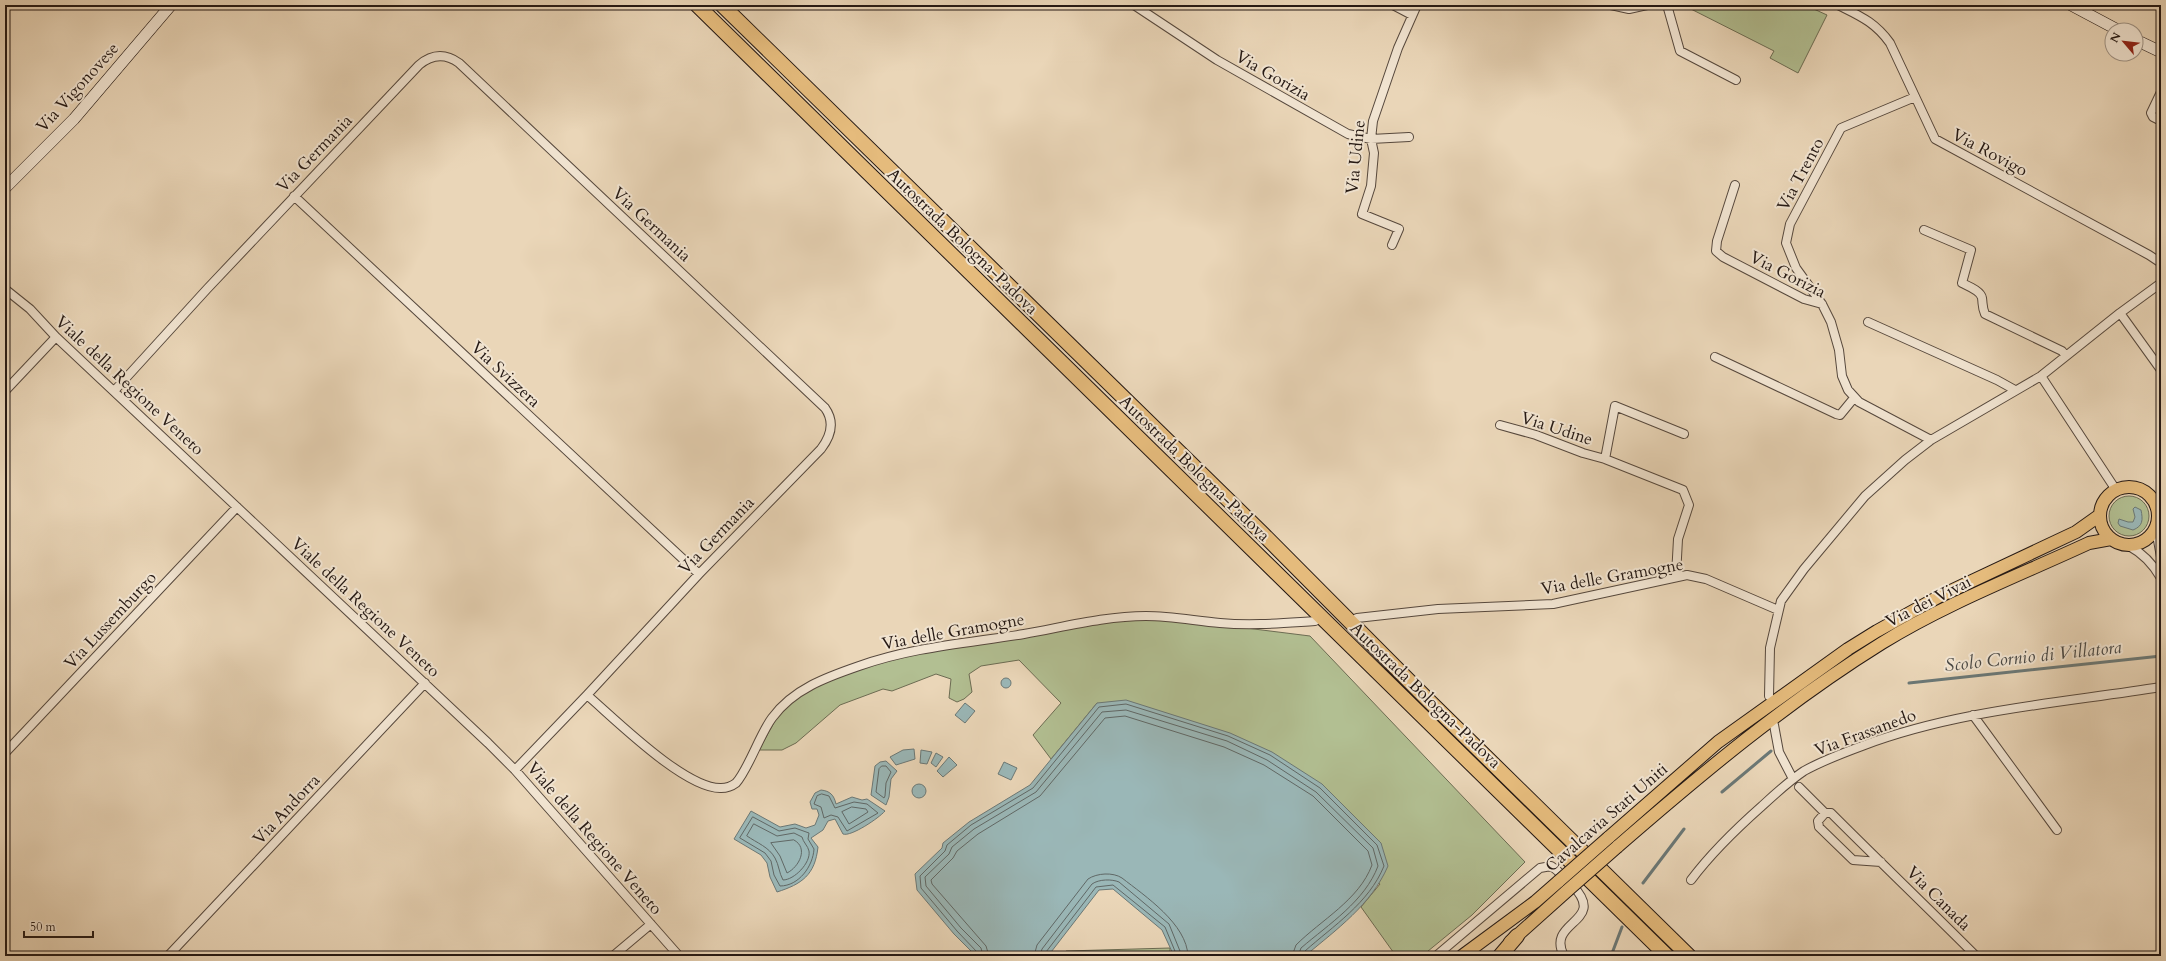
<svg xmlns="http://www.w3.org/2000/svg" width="2166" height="961" viewBox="0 0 2166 961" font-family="Cardo,serif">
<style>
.green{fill:#b2bf92;stroke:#6c6c53}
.water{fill:#9ab7b7;stroke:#6b7876}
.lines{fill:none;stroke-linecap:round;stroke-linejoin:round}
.shore{stroke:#606866;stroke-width:1}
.stream{stroke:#6b7876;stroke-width:3}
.street-casing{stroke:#56483d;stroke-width:10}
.secondary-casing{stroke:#251914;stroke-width:12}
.primary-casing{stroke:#251914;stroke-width:14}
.highway-casing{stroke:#251914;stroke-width:16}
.street{stroke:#f1e4d1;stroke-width:8}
.secondary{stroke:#f1e4d1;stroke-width:11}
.primary{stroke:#e5bb7c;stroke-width:12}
.highway{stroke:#e5bb7c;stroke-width:14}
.primary-bridge-casing{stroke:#251914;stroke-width:14;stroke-linecap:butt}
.primary-bridge{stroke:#e5bb7c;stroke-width:12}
.labels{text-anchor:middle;stroke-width:4;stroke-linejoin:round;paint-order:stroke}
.street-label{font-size:17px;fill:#251914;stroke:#f1e4d1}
.water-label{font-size:18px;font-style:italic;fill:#484845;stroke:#f1e4d1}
</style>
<rect width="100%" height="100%" fill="#ead6b8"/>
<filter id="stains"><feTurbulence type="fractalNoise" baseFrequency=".005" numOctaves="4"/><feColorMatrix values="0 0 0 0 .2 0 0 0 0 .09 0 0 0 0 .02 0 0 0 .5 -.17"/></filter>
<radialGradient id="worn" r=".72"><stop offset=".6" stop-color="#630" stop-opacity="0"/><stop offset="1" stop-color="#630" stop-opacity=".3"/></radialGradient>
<path class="green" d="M1683,5H1805L1827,15L1798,73L1770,58L1774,51Z
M2109 516a20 20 0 1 1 40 0a20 20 0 1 1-40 0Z
M1124,618L1174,619L1310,636L1525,862L1472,915L1422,956H1396L1361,907L1380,884L1097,703L1051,759L1033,735L1061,703L1019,660L981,666L969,674L972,692L964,699L957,702L949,698L951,679L936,674L892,691L883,689L840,705L796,743L782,750H759L776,719L798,696L829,674L892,657Z
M1170,948V956H1067L1066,951Z"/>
<path class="water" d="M2135,507L2141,510C2143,520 2143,526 2133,530L2120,526L2118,523L2119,519L2128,522H2133L2135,517L2133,509Z
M1001 683a5 5 0 1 1 10 0a5 5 0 1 1-10 0Z
M1126,700L1230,733L1272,752L1322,784L1381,843L1388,866C1371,905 1337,929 1305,956H1174L1162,930L1113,889L1099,890L1048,956H976L954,934L917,890L915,874L942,848L943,843L969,822L1030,785L1097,703Z
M965,703L975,711L965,723L955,715Z
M914,749L915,759L896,765L890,757L903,750Z
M921,750L932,752L927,764L920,763Z
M936,753L943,757L936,767L931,763Z
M949,757L957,765L943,777L937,771Z
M886,761L897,771L891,779L889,797L886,805L871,795L875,766L880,762Z
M1004,762L1017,768L1011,780L998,774Z
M912 791a7 7 0 1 1 14 0a7 7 0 1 1-14 0Z
M821,790C830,791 834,795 836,804L852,797L862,800L867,799L885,811C879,818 851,837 843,834L835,819L828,821L823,830L811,838L818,847C815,875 802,884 777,892L770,877L767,863L761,855L734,839L751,811L780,827L795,824L806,828L815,825L819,815L817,809H812L810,802L815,793Z"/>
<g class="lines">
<path class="shore" d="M882,766H886L891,772L886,783L885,796L884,798L876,792L879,769Z
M822,794L829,796L835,808L854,802L867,804L878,813L847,831L838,817L831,815L824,818L821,807L814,804L817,796Z
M852,807L866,809L868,812L849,824L842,812Z
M753,817L779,831L795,828L809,833L808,839L814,849C813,866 799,886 780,886L774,875L771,861L765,853L740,838Z
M754,824L777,836L794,833L802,837C803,842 808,846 809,851C811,863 794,880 783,880C779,873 779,865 775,858C769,847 757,843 747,836Z
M794,840C809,848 799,867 787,873L780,856L771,843Z
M978,956L977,952L957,931L921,888L920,876L945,851L947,845L971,825L1033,788L1099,707L1126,704L1228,736L1270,755L1320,788L1377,845L1384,866C1369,903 1333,926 1305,951L1303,956
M983,956L981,948L961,928L926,886L925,877L949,854L952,847L974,829L1036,792L1102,712L1126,710L1227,741L1267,760L1316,792L1373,848L1378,866C1365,901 1329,924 1301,948L1298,956
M989,956L986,946L932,884L931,880L953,858L957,851L978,834L1040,796L1105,718L1125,716L1224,747L1264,765L1313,796L1368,851L1372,865C1359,900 1321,920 1296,945L1292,956
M1034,956L1037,945L1088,879C1097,873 1113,872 1122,878C1145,896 1187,924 1188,956
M1040,956L1042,949L1092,884C1099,879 1112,879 1119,882L1169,924L1182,956
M1045,956L1046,952L1096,887L1113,885L1165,927L1177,956"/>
<path class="stream" d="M1909,683L2161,656
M1722,792L1771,751
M1643,883L1684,829
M1611,956L1622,927"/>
<g class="street-casing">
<path id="street" d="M1134,5L1217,60L1348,134L1371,139L1409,137
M1393,5L1412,15
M1611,5L1629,9L1647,5
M1667,5L1680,51L1736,80
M1838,5C1860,16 1875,22 1890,43L1935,139L2149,255L2161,263
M2161,92L2151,113L2153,117L2161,121
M1915,97L1841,128L1790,224L1786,243L1796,268L1822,304L1831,322L1839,350L1842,376L1848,390L1859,402L1931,440
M1735,185L1717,241L1716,251L1723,257L1804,299L1822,304
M294,196L699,574
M1924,230L1971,250L1962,283C1968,286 1981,291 1982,298C1983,305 1982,307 1985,314L2062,351L2066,356
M1392,245L1399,229L1362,214L1371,186L1374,153L1371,139L1373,121L1398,48L1417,5
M5,289L30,309L56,337L488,743L515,770L679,956
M2120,313L2161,370
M1868,322L1997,380L2015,390
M1715,357L1836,414L1840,415L1854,398
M2041,376L2116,490
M115,390L207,289L419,65C432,54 445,53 459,63L825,408C835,422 831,436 821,449L699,574L587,695L515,770
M5,391L56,337
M1500,425L1536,435L1583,453L1605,459L1683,490L1689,505L1678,539L1676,576
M1605,459L1615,406L1684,434
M2156,529L2161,557
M2129,546C2144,554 2153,564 2161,578
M1357,618L1438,609L1553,604L1687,575L1706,579L1778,610
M587,695C615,719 685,789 721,788C726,788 732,786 736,783C748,770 760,734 772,718C793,689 827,677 859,666C912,647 969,643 1024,634C1064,627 1106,616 1146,616C1171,616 1196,621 1220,623C1252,626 1283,623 1315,621
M1769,696L1770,648L1781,601L1804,569L1865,496L1905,460L1931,440L2041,376L2120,313L2161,283
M1973,715L2057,830
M1774,725L1779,752L1793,779
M5,753L237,507
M1799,787L1825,813
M1881,862L1853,860L1819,827L1818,821L1825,813H1831C1879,861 1928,908 1976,956
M1691,880C1712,852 1736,829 1762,806C1775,794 1789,781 1804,771C1822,761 1843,753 1862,746C1957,710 2061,703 2161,687
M168,956L425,683
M613,956L651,924
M1436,956L1540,868L1551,866C1559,871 1565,878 1572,885C1609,923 1545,920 1564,956"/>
</g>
<g class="secondary-casing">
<path id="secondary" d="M2071,5L2118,30
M2136,40L2161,52
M5,188L74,119L171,5"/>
</g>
<g class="primary-casing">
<path id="primary" d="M2100 516a29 29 0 1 1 58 0a29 29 0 1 1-58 0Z
M1608,838L1718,742L1848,649L1877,631L1940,596L2076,532L2100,515
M1617,847C1701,774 1787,702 1882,643C1947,603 2020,575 2089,543L2111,539
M1510,942L1568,890
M1462,956L1535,902L1559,881"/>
</g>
<g class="highway-casing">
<path id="highway" d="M697,5L1667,956
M722,5L1263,534L1427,699L1689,956
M1500,956L1517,936"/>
</g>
<use href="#street" class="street"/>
<use href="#secondary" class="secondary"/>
<use href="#primary" class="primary"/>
<use href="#highway" class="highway"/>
<g class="primary-bridge-casing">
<path id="primary-bridge" d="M1559,881L1608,838
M1568,890L1617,847"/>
</g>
<use href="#primary-bridge" class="primary-bridge"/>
</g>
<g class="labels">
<g class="street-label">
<text transform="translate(1273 75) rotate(30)" y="6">Via Gorizia</text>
<text transform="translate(77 87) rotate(-48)" y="6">Via Vigonovese</text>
<text transform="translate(1990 152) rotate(28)" y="6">Via Rovigo</text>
<text transform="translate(314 153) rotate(-46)" y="6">Via Germania</text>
<text transform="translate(1355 157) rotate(-84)" y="6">Via Udine</text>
<text transform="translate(1800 174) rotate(-62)" y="6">Via Trento</text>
<text transform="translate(652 224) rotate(43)" y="6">Via Germania</text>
<text transform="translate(963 241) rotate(44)" y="6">Autostrada Bologna-Padova</text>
<text transform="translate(1788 274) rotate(27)" y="6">Via Gorizia</text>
<text transform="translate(506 374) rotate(43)" y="6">Via Svizzera</text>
<text transform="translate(130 385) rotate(43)" y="6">Viale della Regione Veneto</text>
<text transform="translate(1557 428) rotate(18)" y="6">Via Udine</text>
<text transform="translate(1195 468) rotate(44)" y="6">Autostrada Bologna-Padova</text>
<text transform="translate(716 535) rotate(-46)" y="6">Via Germania</text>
<text transform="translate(1612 576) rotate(-10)" y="6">Via delle Gramogne</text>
<text transform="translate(1928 601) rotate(-27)" y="6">Via dei Vivai</text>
<text transform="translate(366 607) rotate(43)" y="6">Viale della Regione Veneto</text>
<text transform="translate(110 620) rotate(-47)" y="6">Via Lussemburgo</text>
<text transform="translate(953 631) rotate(-10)" y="6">Via delle Gramogne</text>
<text transform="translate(1426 695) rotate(44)" y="6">Autostrada Bologna-Padova</text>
<text transform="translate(1865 732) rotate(-20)" y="6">Via Frassanedo</text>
<text transform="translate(286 809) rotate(-47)" y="6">Via Andorra</text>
<text transform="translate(1606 817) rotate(-41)" y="6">Cavalcavia Stati Uniti</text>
<text transform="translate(595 838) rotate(49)" y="6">Viale della Regione Veneto</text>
<text transform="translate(1939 898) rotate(45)" y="6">Via Canada</text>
</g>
<g class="water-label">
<text transform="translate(2033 656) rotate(-6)" y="6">Scolo Cornio di Villatora</text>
</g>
</g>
<rect width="2166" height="961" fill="none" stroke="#ead6b8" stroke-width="20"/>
<rect x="6" y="6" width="2154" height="949" fill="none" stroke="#251914" stroke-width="2"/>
<rect x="10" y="10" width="2146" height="941" fill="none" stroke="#251914"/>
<g transform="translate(2124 42) rotate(298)"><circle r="19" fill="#f1e4d1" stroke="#9f9385"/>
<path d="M0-3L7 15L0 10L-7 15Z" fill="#8f2418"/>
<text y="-6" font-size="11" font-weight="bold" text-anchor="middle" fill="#251914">N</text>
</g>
<path d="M24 931v6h69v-6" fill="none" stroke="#251914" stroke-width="2"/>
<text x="30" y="931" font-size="12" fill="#251914" stroke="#f1e4d1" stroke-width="3" paint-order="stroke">50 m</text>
<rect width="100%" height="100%" filter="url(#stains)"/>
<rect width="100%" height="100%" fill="url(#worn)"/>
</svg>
